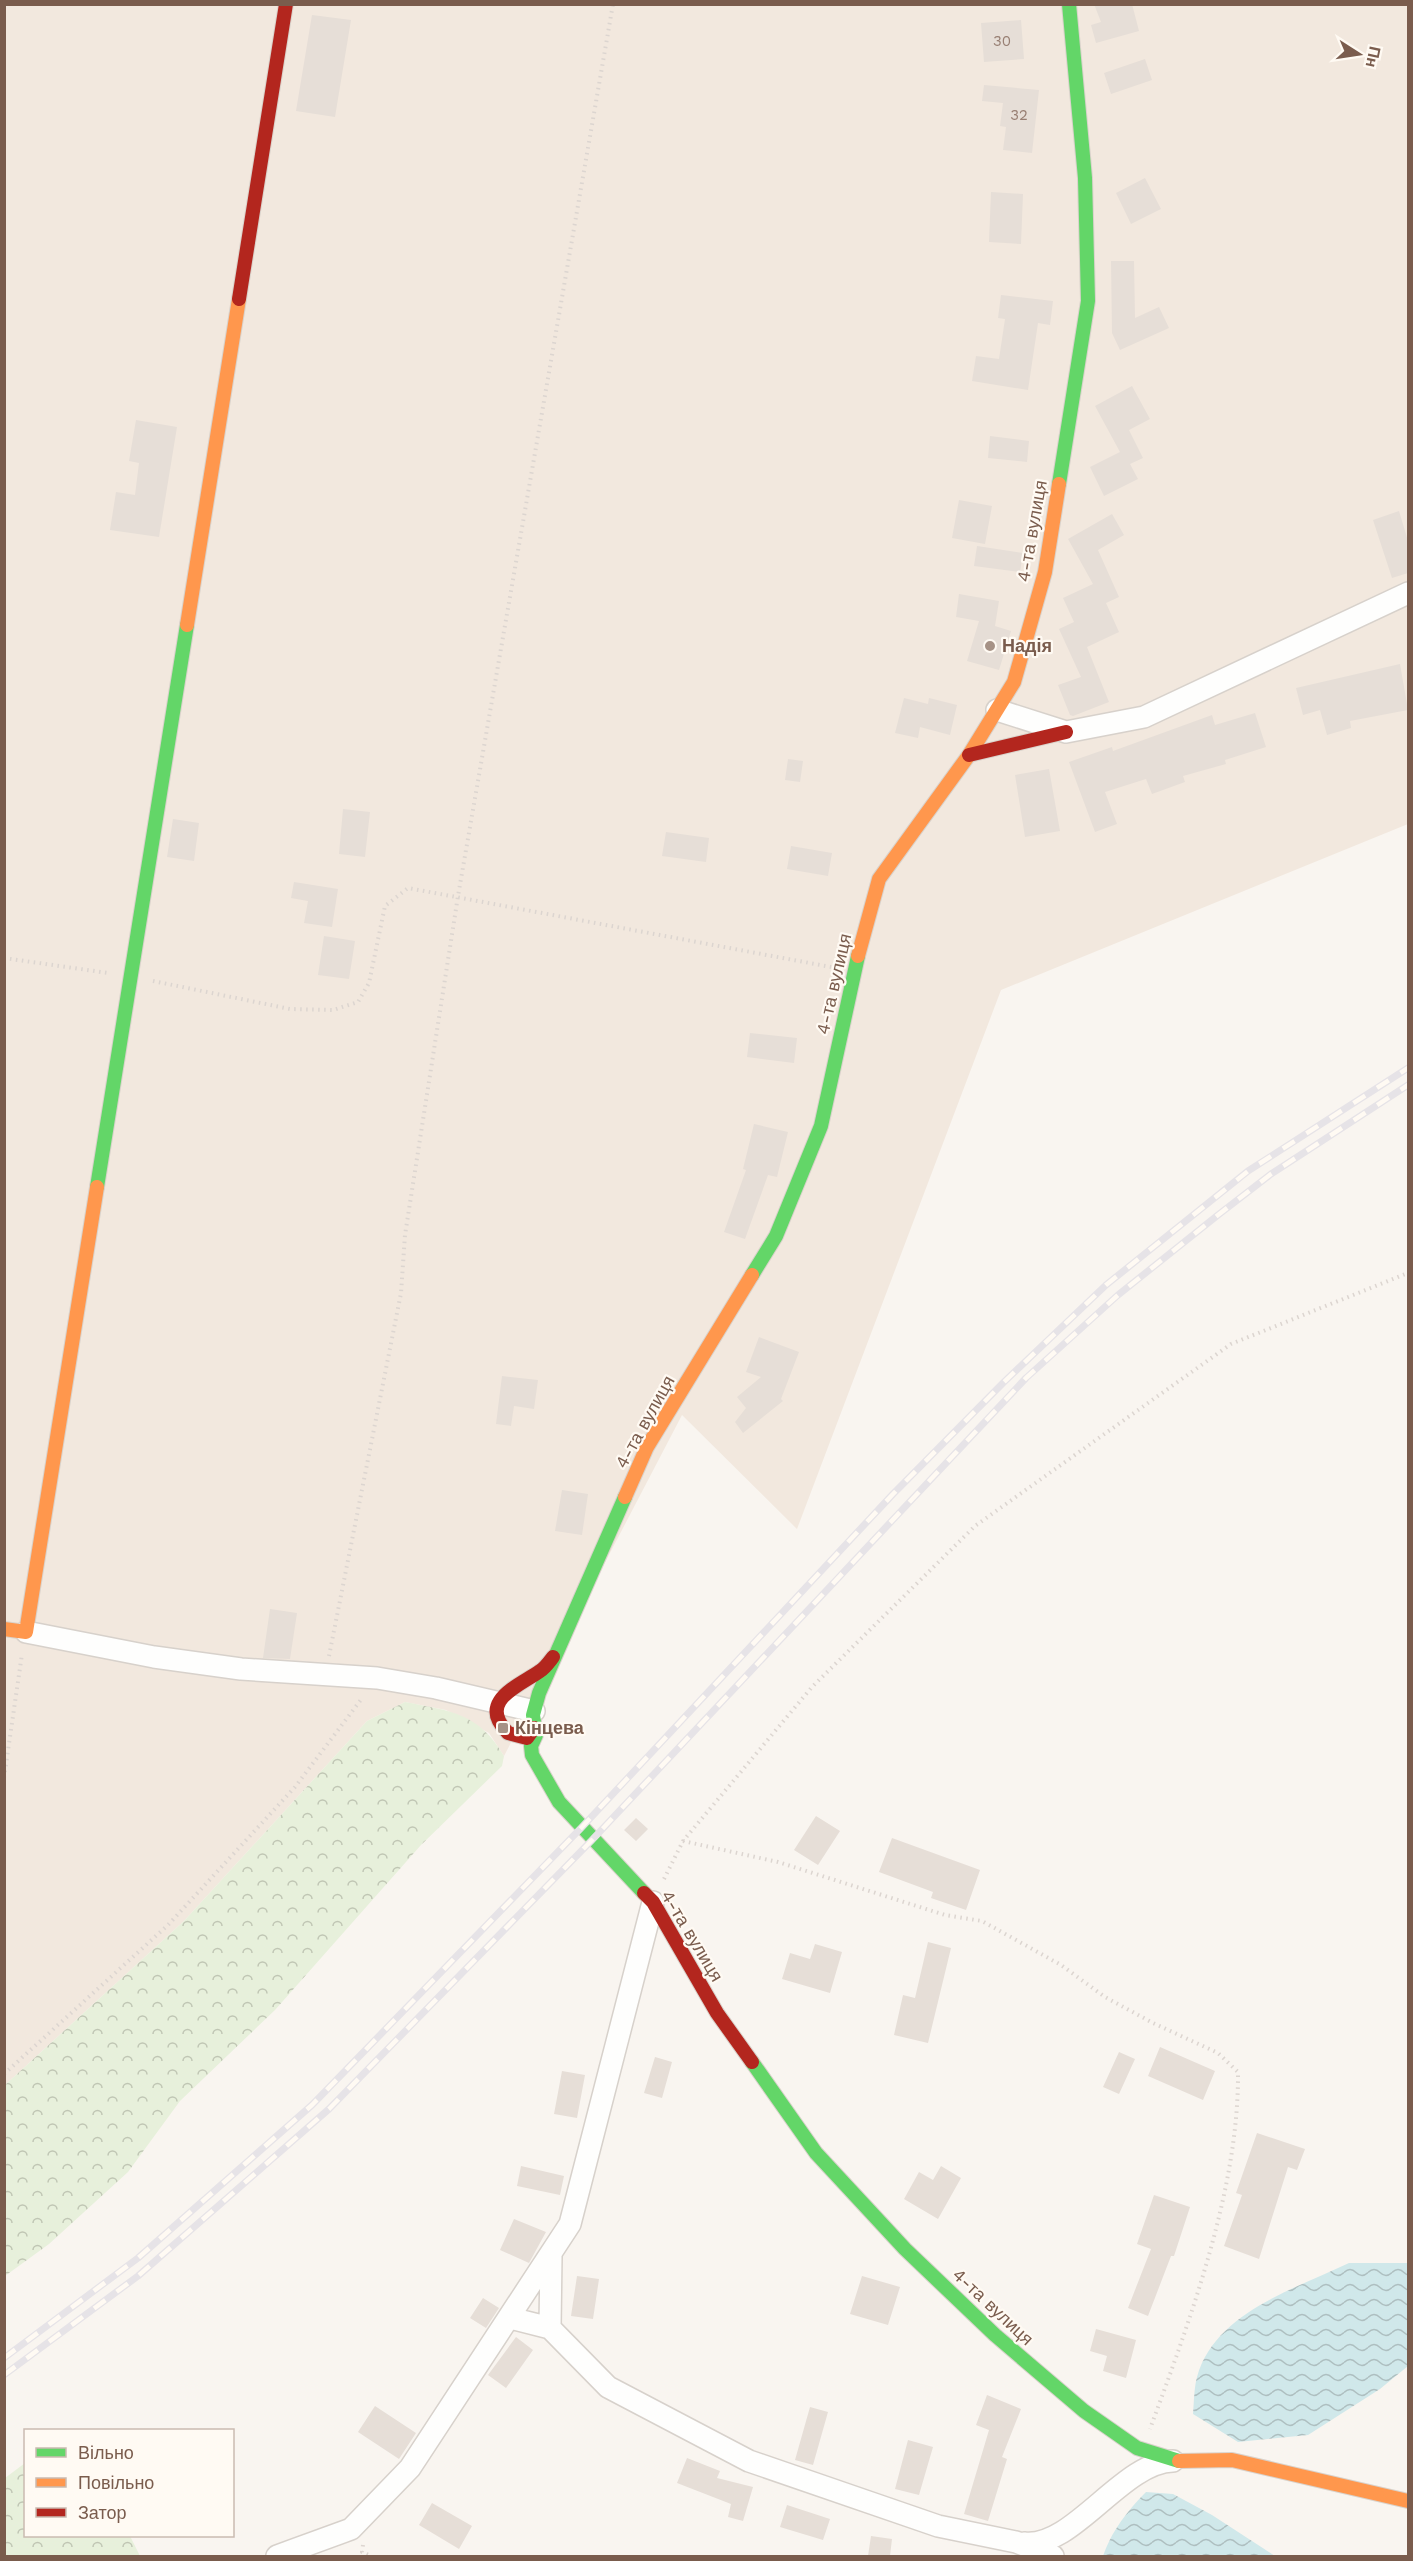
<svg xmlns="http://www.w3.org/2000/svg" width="1413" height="2561" viewBox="0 0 1413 2561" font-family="'Work Sans',sans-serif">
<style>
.residential{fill:#f2e8de}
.forest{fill:url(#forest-crowns)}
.water{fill:url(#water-waves)}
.building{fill:#e6ded7}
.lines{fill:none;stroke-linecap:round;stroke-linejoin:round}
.street-casing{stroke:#d7d1cb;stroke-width:24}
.fast-casing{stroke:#d9d2cb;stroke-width:16}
.slow-casing{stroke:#d9d2cb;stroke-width:16}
.jam-casing{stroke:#d9d2cb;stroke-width:16}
.path{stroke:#dcd5d0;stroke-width:4;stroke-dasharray:1.5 4.5;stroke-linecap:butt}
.street{stroke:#fefefd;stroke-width:21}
.fast{stroke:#63d668;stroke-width:14}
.slow{stroke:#ff974d;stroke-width:14}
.jam{stroke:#b3261e;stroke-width:14}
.rail-casing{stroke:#e6e3e7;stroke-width:7}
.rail{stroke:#fffaf3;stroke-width:4.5;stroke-dasharray:14;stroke-linecap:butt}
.poi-dot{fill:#a69286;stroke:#fffaf3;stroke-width:2}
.labels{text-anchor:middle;stroke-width:4.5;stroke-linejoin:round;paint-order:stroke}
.number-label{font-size:15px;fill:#977e72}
.street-label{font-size:18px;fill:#7a5c4d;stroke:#fffaf3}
.poi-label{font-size:18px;font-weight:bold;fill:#7a5c4d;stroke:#fffaf3;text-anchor:start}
</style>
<defs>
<pattern id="forest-crowns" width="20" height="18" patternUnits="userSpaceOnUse" patternTransform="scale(1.5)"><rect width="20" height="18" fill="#e7f0db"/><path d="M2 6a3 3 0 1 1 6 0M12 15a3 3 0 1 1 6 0" fill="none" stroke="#c0c6b4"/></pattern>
<pattern id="water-waves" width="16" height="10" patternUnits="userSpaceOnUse" patternTransform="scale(1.5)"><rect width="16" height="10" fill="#d0e8ea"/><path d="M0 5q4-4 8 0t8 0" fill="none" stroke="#aebfc0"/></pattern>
</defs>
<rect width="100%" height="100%" fill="#f9f5f0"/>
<path class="residential" d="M5,5H1408V824L1001,990L797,1529L682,1415L504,1756L489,1733L446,1710L405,1702L367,1721L184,1921L5,2085Z"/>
<path class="forest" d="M405,1702C451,1711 479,1713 504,1756L502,1766L421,1845L275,2010L180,2101L128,2172L49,2244L5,2276V2085L184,1921L367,1721Z
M25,2463L26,2536H130L140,2556H5V2478Z"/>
<path class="water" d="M1349,2263H1408V2366L1380,2389L1308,2435L1238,2442L1193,2414C1194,2402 1194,2388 1197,2377C1215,2312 1295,2289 1349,2263Z
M1146,2492L1173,2494L1212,2515L1275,2556H1103C1111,2532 1128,2510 1146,2492Z"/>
<path class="building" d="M1094,4H1132L1139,31L1096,43L1091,25L1101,22Z
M312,15L351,20L335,117L296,111Z
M1021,20L1024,59L984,62L981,23Z
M1145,59L1152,80L1111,94L1104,73Z
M984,85L1039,90L1032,153L1003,150L1006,127L1000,126L1003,103L982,101Z
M1145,178L1161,209L1131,224L1116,193Z
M991,192L1023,194L1021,244L989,242Z
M1111,261H1134L1135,318L1159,307L1169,328L1120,350L1112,333Z
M1001,295L1053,301L1050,325L1038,323L1028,390L972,381L976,356L999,359L1005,319L998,318Z
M1132,386L1150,419L1129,430L1143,458L1130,464L1138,479L1104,496L1090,467L1120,452L1095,406Z
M136,420L177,427L159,537L110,530L116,492L135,495L139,463L129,461Z
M990,436L1029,441L1027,462L988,458Z
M959,500L992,506L985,544L952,538Z
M1399,511L1408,541V573L1392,578L1373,520Z
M1112,514L1124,535L1098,550L1119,597L1106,603L1119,632L1087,647L1109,702L1073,716L1070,715L1058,685L1081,677L1059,629L1074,622L1063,598L1093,584L1068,539Z
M977,546L1023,553L1020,572L974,566Z
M959,594L999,601L995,626L1011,631L999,670L967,661L979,621L956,617Z
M1400,664L1408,710L1350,721L1351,728L1327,735L1320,710L1303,715L1296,688Z
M904,698L928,704L929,698L957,705L950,735L920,727L918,738L895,733Z
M1255,713L1266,747L1225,760L1226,764L1183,776L1185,782L1152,794L1146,779L1105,792L1117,824L1095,832L1069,762L1112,747L1113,751L1212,715L1215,725Z
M788,759L803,761L800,782L785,780Z
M1049,769L1060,831L1025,837L1015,775Z
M343,809L370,812L365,857L339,854Z
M173,819L199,823L194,861L167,857Z
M666,832L709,838L706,862L662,856Z
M791,846L832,853L828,876L787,869Z
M294,882L338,889L332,927L304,923L308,901L291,898Z
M324,936L355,941L349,979L318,975Z
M750,1033L797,1038L794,1063L747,1057Z
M754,1124L788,1132L777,1177L768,1175L745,1239L724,1232L746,1170L743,1169Z
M759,1337L799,1352L781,1399L783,1401L743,1433L735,1422L746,1408L737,1397L761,1377L746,1372Z
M502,1376L538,1380L534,1409L514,1406L511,1426L496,1424Z
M562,1490L588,1494L582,1535L555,1531Z
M270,1609L297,1613L290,1659L263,1658Z
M816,1816L840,1831L818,1865L794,1850Z
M636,1818L648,1829L636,1841L624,1830Z
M892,1838L980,1870L966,1910L931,1898L933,1892L879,1872Z
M928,1942L951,1948L928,2043L894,2035L903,1995L915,1998Z
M815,1944L842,1952L830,1993L782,1979L790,1953L810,1959Z
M1160,2047L1215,2071L1203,2100L1148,2076Z
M1119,2052L1135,2059L1119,2094L1103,2087Z
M655,2057L672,2062L662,2098L644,2093Z
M562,2071L585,2075L577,2118L554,2114Z
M1257,2133L1305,2149L1297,2170L1288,2167L1259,2259L1224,2246L1242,2195L1236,2193Z
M521,2166L564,2176L560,2195L517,2186Z
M941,2166L961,2178L938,2219L904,2199L919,2172L933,2180Z
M1154,2195L1190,2207L1174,2256H1171L1148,2316L1128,2308L1151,2249L1137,2244Z
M514,2219L546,2232L529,2263L500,2250Z
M577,2276L599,2279L593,2319L571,2316Z
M862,2276L900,2287L888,2325L850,2314Z
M483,2298L499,2308L486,2328L470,2318Z
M1096,2329L1136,2340L1126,2378L1103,2371L1107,2356L1090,2351Z
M516,2337L533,2350L506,2388L488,2375Z
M987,2395L1021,2409L1002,2457L1007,2459L988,2521L964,2514L989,2430L976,2425Z
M375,2406L416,2433L399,2459L358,2432Z
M810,2407L828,2412L813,2465L795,2460Z
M908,2440L933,2447L919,2495L895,2489Z
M687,2458L720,2471L717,2478L753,2487L743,2521L728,2517L731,2504L677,2483Z
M432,2503L472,2526L459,2549L419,2525Z
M787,2505L830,2519L823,2540L780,2527Z
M871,2536L892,2539L890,2556H868Z"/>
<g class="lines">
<g class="street-casing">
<path id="street" d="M997,710L1066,732L1144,717L1408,593
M26,1632L154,1657L241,1669L377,1678L436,1688L534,1711
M551,2256L550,2328L608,2387L749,2461L938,2526L1016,2542L1053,2556
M510,2318L550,2328
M1024,2543C1073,2549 1122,2462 1173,2461
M277,2556L351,2529L410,2468L570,2224L653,1902"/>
</g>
<g class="fast-casing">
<path id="fast" d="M1059,484L1088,301L1085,178L1069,4
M97,1187L187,625
M752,1275L776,1236L821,1126L858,956
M625,1497L539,1693L533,1715L536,1735L531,1746L532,1755L559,1802L644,1893
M752,2062L816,2153L905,2249L995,2335L1084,2411L1137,2448L1179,2461"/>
</g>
<g class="slow-casing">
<path id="slow" d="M187,625L239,299
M858,956L879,879L969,755L1014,682L1045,572L1059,484
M625,1497L647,1447L752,1275
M4,1629L26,1632L97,1187
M1179,2461L1232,2460L1408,2501"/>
</g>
<g class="jam-casing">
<path id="jam" d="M239,299L286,4
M969,755L1066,732
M534,1728L527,1738L508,1733C476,1701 519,1686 540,1671C545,1668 549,1662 553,1657
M644,1893L653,1902L717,2013L752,2062"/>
</g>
<path class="path" d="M4,958L108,973
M153,981L290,1009L333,1010L358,1002L369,983L385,906L408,888L831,967
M329,1656L401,1293L405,1235L458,896L613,4
M4,1778L22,1654
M683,1841L778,1862L945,1915L982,1921L1061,1965L1105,1997L1153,2023L1218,2053L1238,2072C1239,2189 1190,2320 1150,2429
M664,1879L683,1841L812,1687L975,1526L1231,1344L1408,1273
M4,2074L168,1925L295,1787L363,1697
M363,2545L362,2552L371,2556"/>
<use href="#street" class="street"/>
<use href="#fast" class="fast"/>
<use href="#slow" class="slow"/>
<use href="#jam" class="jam"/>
<g class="rail-casing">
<path id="rail" d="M4,2358L138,2258L312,2105L582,1827L893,1494L1004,1382L1106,1285L1248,1171L1408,1068
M4,2375L138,2276L329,2109L592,1840L1026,1378L1118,1295L1218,1215L1271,1174L1408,1085"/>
</g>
<use href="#rail" class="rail"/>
</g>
<g class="poi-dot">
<circle cx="990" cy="646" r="6"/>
<rect x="497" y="1722" width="12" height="12" rx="3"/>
</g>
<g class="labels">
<g class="number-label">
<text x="1002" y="46">30</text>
<text x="1019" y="120">32</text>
</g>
<g class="street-label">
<text transform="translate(1032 531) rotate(-80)" y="6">4-та вулиця</text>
<text transform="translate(834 984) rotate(-77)" y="6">4-та вулиця</text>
<text transform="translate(645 1422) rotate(-61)" y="6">4-та вулиця</text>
<text transform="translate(692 1936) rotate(59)" y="6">4-та вулиця</text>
<text transform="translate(993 2307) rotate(43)" y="6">4-та вулиця</text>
</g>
<g class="poi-label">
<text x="1002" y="652">Надія</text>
<text x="515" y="1734">Кінцева</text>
</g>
</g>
<rect width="1413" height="2561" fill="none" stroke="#7a5c4d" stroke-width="12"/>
<rect x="24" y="2429" width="210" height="108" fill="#fffaf3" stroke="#cabbb1" stroke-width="1.5"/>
<rect x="36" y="2448" width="30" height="9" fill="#63d668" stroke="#cabbb1" stroke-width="1.5"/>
<text x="78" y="2459" font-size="18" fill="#7a5c4d">Вільно</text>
<rect x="36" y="2478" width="30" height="9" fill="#ff974d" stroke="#cabbb1" stroke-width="1.5"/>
<text x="78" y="2489" font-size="18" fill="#7a5c4d">Повільно</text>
<rect x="36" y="2508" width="30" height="9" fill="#b3261e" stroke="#cabbb1" stroke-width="1.5"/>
<text x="78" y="2519" font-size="18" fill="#7a5c4d">Затор</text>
<g transform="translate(1359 54) rotate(102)" stroke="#fffaf3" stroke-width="4.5" paint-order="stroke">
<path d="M0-4.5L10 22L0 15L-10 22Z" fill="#7a5c4d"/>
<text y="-9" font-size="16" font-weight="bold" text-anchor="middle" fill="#7a5c4d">Пн</text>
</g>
</svg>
